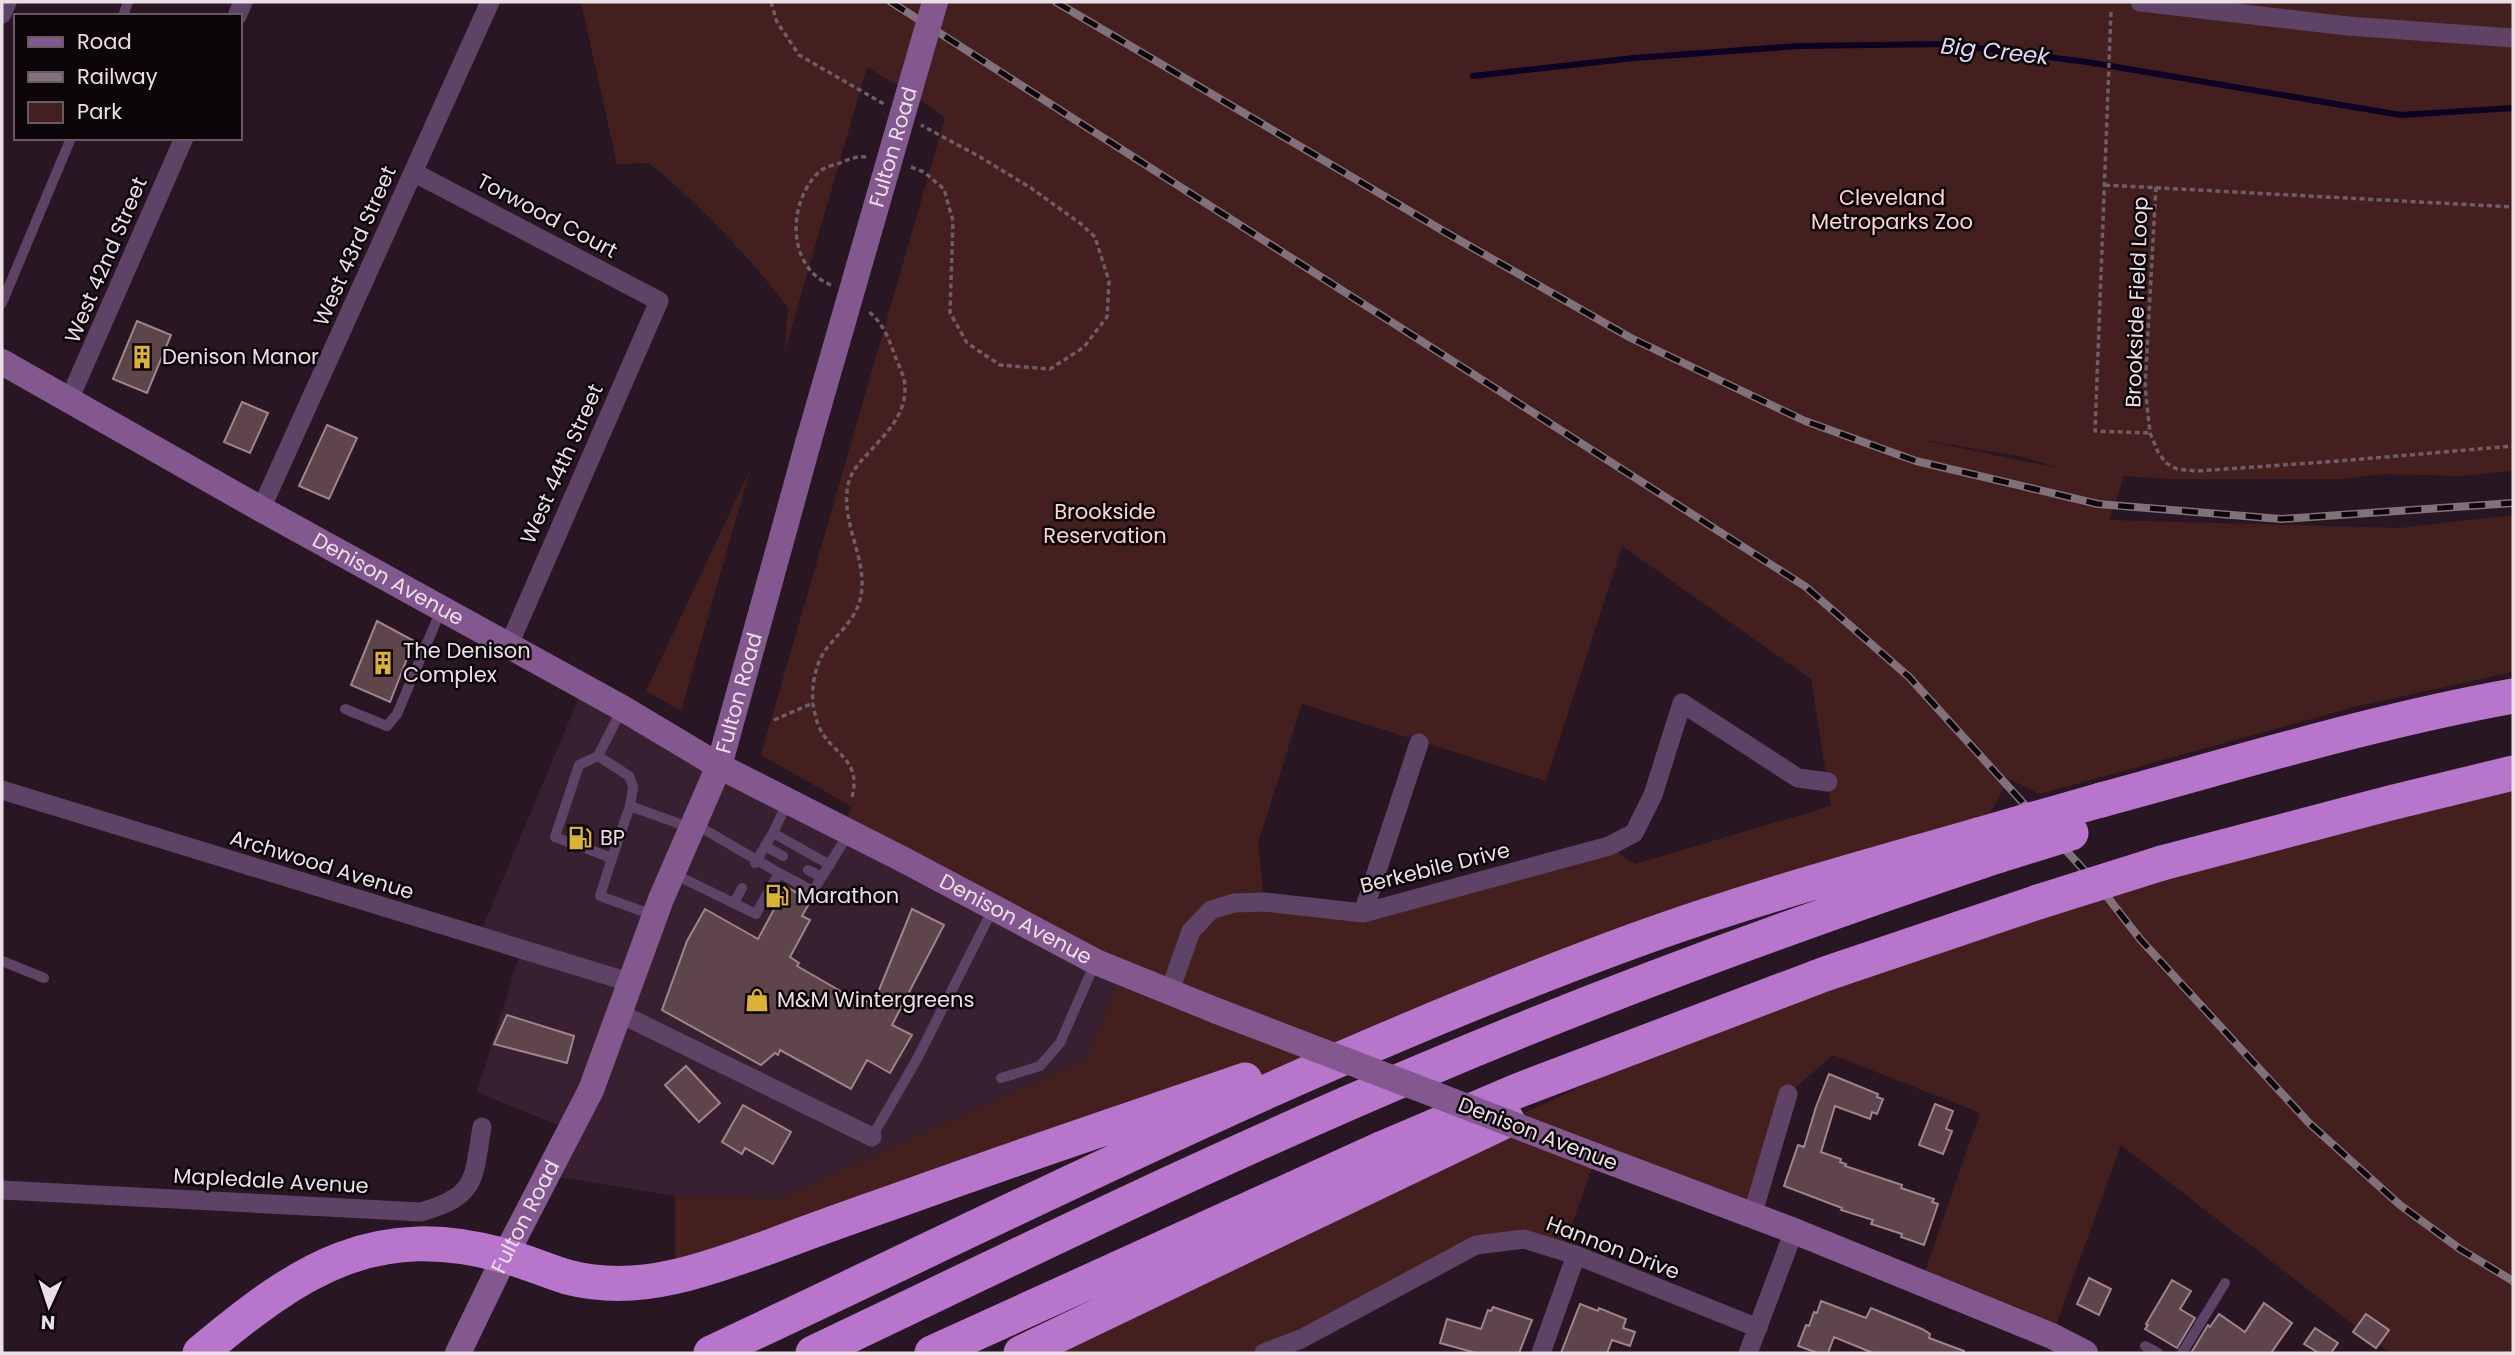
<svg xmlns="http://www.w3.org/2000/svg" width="2515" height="1355" viewBox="0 0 2515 1355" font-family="Poppins,sans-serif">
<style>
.built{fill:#372130}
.green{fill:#43201e;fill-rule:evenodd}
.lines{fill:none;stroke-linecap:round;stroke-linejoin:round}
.stream{stroke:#0d0024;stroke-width:6}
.building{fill:#5d454b;stroke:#9f858b;stroke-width:2}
.path{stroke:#6d5d67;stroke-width:3.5;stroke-dasharray:5 3.5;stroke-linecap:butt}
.lane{stroke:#5e4366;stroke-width:10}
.street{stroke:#5e4366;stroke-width:19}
.secondary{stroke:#82588f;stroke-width:26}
.highway{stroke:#b875cc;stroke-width:35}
.rail-casing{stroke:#80717a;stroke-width:8}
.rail{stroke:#0c0509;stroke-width:5;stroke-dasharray:16;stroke-linecap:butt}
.secondary-bridge{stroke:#82588f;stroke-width:26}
.highway-bridge{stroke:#b875cc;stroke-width:35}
.labels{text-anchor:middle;stroke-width:5;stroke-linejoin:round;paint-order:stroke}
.street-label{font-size:21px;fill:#ebdfe6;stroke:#0c0509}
.park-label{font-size:21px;fill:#fbd4d0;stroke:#0c0509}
.poi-label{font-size:21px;fill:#ebdfe6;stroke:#0c0509;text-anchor:start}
.water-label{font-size:23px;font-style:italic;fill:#dfd8f8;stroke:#0c0509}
</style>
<rect width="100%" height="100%" fill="#281722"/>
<path class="built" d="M583,688L1122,975L1085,1059L779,1199L675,1196L547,1175L570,1130L477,1092L521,950L479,936Z"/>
<path class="green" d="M581,2H2513V471L2461,476L2385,474L2341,479H2169L2124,476L2109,520L2400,528L2513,515V672L2358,706L2040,794L2009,779L1978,835L1328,1052L675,1277V1196L779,1199L1085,1059L1122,975L843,829L854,801L851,806L761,755L945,118L909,92L867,67L785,350L788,308C748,255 700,205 649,163L617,164ZM1925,440L2023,457L2062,469L1926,441ZM1622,546L1811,679L1831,806L1635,864L1609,846L1364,913L1264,902L1258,843L1302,704L1546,781Z
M750,470L681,711L646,691Z
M2513,773V1353H2390L2121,1145L2052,1336L1921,1283L1980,1113L1833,1055L1788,1094L1752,1216L1596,1157L1562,1251L1499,1241L1264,1353H1025L1362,1188L1825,974Z"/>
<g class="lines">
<path class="stream" d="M1473,76L1634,58L1799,46L1946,44L2087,62L2401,115L2513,108"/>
</g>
<path class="building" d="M137,321L171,335L147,393L113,379Z
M242,402L268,413L250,453L224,442Z
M327,425L357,438L329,499L299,486Z
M377,621L414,641L390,702L351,685Z
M786,887L811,900L802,916L810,920L790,957L799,963L797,966L856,1000L858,997L873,1005L912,909L944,925L892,1025L912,1035L890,1073L867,1060L851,1089L780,1050L778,1055L775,1053L761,1065L662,1010L687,941L705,909L758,939Z
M507,1015L574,1036L567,1063L494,1044Z
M686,1066L720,1103L699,1122L665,1085Z
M1829,1074L1878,1094L1877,1097L1883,1099L1877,1114L1872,1112L1870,1119L1835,1106L1821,1152L1841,1159L1840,1162L1846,1164L1845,1166L1902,1185L1901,1188L1934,1199L1932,1202L1938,1204L1924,1245L1901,1237L1902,1234L1871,1224L1873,1220L1841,1210L1842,1208L1784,1186L1798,1145L1804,1147L1816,1107Z
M1935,1104L1953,1111L1946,1129L1952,1131L1943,1154L1919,1145Z
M743,1105L791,1132L773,1164L745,1148L742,1154L722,1142Z
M2089,1278L2111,1289L2099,1315L2077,1304Z
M2172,1280L2191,1291L2180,1309L2195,1318L2177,1348L2145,1329L2148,1325L2146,1324Z
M1821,1301L1866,1318L1871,1308L1922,1329L1930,1334L1929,1338L1964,1351V1353H1873L1834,1337L1828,1353H1818L1798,1346L1806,1325L1809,1326L1814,1312L1817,1313Z
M2264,1303L2292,1323L2271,1353H2191L2208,1325L2210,1327L2219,1314L2245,1332Z
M1580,1304L1598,1311L1599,1308L1626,1319L1623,1328L1635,1332L1630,1346L1612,1340L1607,1353H1561Z
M1493,1307L1532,1320L1519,1353H1476L1440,1343L1447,1319L1481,1329L1488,1310L1491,1311Z
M2366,1314L2389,1330L2376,1348L2353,1332Z
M2315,1328L2338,1343L2331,1353H2319L2304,1344Z"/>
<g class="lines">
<path class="path" d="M771,2L777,22L799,55L884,104
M2111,12L2095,431L2149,433
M911,167L924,172L944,189L953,221L950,313L967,343L1000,365L1050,369L1084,347L1107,317L1109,281L1095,237L1081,224L1031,188L980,157L921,125
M2105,185L2513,207
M2156,187L2145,386L2150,433L2158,452L2166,463L2177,469L2197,471L2339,461L2513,446
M831,285C786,267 787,201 820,171C825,167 834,165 840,163C849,159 856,156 866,157
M774,720L813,703
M852,797C862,759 833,755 820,729C817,723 814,711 813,704C811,686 816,661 827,648C839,633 855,619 860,600C870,561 840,525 848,485C850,474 857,465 864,458C883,436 906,417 905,387C905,377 899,366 895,356C889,339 883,323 869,312"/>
<path class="lane" d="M123,16L128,2
M2,303L71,138
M345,709L387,726L397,714L441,610
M622,709L598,756L579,765L555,837L612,858L600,896L653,915
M598,756L629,776L633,787L630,806
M695,824L779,873
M773,833L788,801
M765,846L783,856
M612,858L630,806L691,828
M755,863L773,833L830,865
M808,870L822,877
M672,873L756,914L779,873L813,891L849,833
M734,903L742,888
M2,961L44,978
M1001,1078L1040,1066L1060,1043L1095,963
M872,1137L917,1059L993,909
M2145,1346L2158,1353
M2182,1353L2225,1283"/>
<path class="street" d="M2140,2L2348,26L2513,38
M2,14L7,2
M237,16L243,2
M413,172L659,301L508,647
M69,400L184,138
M261,509L490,2
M2,790L629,982
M1363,913L1419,743
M1169,993L1191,931L1211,910L1234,903L1264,902L1363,913L1609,846L1634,833L1653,795L1682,703L1798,778L1828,782
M619,1013L872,1137
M2,1190L421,1212C478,1196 473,1179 482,1127
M1752,1216L1788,1094
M1264,1353L1301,1339L1476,1245L1524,1239L1576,1255L1758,1328
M1541,1353L1576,1255
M1748,1353L1794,1231"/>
<g class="secondary">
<path id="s1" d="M2,362L261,509L622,708L719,766L906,861L1096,962L1217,1011"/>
<path d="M1595,1156L1794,1231L2052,1336L2085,1353"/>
<path id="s2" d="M458,1353L505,1256L591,1090L661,899L719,766L808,443"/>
</g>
<path class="highway" d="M2101,800C2238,763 2374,721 2513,696
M2162,863L2390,803L2513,773
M200,1353C299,1270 375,1218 509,1257C529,1263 548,1271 567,1277C602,1286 638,1285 673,1277C706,1270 737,1258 769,1247C811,1231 853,1216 896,1201C1012,1159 1129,1120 1245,1080
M711,1353C1016,1210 1318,1056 1636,940C1748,899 1864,868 1978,835
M813,1353C1015,1257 1216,1158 1423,1071C1611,991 1803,921 1997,856
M932,1353L1383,1148L1517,1091L1825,974L2038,902
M1021,1353L1507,1120"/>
<g class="rail-casing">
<path id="rail" d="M891,2L1806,587L1909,677L2102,890L2140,939L2309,1123L2400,1205L2460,1249L2513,1281
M1056,2L1445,232L1631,338L1805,421L1916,461L2098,504L2281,519L2513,503"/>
</g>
<use href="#rail" class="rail"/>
<g class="secondary-bridge">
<path id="s3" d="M808,443L935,2"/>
<path d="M1217,1011L1595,1156"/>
</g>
<path class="highway-bridge" d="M1978,835L2101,800
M1997,856L2071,833
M2038,902L2162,863"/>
</g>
<defs>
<g id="building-bare" transform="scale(1.89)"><path d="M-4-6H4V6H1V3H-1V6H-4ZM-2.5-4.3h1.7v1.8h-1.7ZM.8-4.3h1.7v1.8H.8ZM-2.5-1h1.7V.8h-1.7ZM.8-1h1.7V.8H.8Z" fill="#dab333" stroke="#0c0509" stroke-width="2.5" paint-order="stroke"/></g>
<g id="fuel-bare" transform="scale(1.89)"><path d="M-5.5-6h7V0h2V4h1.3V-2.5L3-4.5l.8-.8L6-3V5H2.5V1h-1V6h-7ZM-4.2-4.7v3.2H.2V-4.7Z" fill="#dab333" stroke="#0c0509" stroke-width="2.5" paint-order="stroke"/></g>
<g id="shop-bare" transform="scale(1.89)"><path d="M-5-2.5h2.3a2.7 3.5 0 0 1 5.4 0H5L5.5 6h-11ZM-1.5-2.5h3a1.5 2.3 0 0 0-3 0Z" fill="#dab333" stroke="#0c0509" stroke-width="2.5" paint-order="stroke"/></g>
</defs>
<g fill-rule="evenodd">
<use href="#building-bare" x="142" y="357"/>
<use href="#building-bare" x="383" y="663"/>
<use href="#fuel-bare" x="580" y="838"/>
<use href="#fuel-bare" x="777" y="896"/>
<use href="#shop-bare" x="757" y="1000"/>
</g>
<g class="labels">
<g class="street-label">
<text dy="7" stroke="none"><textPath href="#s3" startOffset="308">Fulton Road</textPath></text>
<text transform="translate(547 216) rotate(28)" y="7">Torwood Court</text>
<text transform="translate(355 246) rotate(-66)" y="7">West 43rd Street</text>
<text transform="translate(106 260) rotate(-67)" y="7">West 42nd Street</text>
<text transform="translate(2137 302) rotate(-88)" y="7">Brookside Field Loop</text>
<text transform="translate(562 464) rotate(-66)" y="7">West 44th Street</text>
<text dy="7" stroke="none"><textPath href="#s1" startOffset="443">Denison Avenue</textPath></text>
<text dy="7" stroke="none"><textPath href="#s2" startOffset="719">Fulton Road</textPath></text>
<text transform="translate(322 865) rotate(17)" y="7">Archwood Avenue</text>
<text transform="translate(1435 868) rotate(-14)" y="7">Berkebile Drive</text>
<text dy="7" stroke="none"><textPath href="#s1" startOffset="1157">Denison Avenue</textPath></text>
<text transform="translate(1538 1134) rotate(21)" y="7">Denison Avenue</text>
<text transform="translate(271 1181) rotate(3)" y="7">Mapledale Avenue</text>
<text dy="7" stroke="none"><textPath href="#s2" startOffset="152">Fulton Road</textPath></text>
<text transform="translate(1613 1248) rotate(21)" y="7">Hannon Drive</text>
</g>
<g class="park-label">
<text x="1892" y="205">Cleveland<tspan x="1892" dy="24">Metroparks Zoo</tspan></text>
<text x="1105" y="519">Brookside<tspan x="1105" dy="24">Reservation</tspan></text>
</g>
<g class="poi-label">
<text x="162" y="364">Denison Manor</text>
<text x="403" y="658">The Denison<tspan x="403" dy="24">Complex</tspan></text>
<text x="600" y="845">BP</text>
<text x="797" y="903">Marathon</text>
<text x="777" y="1007">M&amp;M Wintergreens</text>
</g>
<g class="water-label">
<text transform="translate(1995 51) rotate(6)" y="8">Big Creek</text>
</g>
</g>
<rect width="2515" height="1355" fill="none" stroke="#ebdfe6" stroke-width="7"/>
<rect x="14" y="14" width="228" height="126" fill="#0c0509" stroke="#655c61" stroke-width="2"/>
<rect x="28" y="37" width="35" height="10" fill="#82588f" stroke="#655c61" stroke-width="2"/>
<text x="77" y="49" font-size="21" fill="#ebdfe6">Road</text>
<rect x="28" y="72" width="35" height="10" fill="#80717a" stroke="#655c61" stroke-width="2"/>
<text x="77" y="84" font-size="21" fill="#ebdfe6">Railway</text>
<rect x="28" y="102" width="35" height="21" fill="#43201e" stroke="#655c61" stroke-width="2"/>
<text x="77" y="119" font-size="21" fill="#ebdfe6">Park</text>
<g transform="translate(49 1306) rotate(183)" stroke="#0c0509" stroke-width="5" paint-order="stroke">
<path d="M0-5L12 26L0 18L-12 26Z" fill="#ebdfe6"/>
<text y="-10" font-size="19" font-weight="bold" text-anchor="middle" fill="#ebdfe6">N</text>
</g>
</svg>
